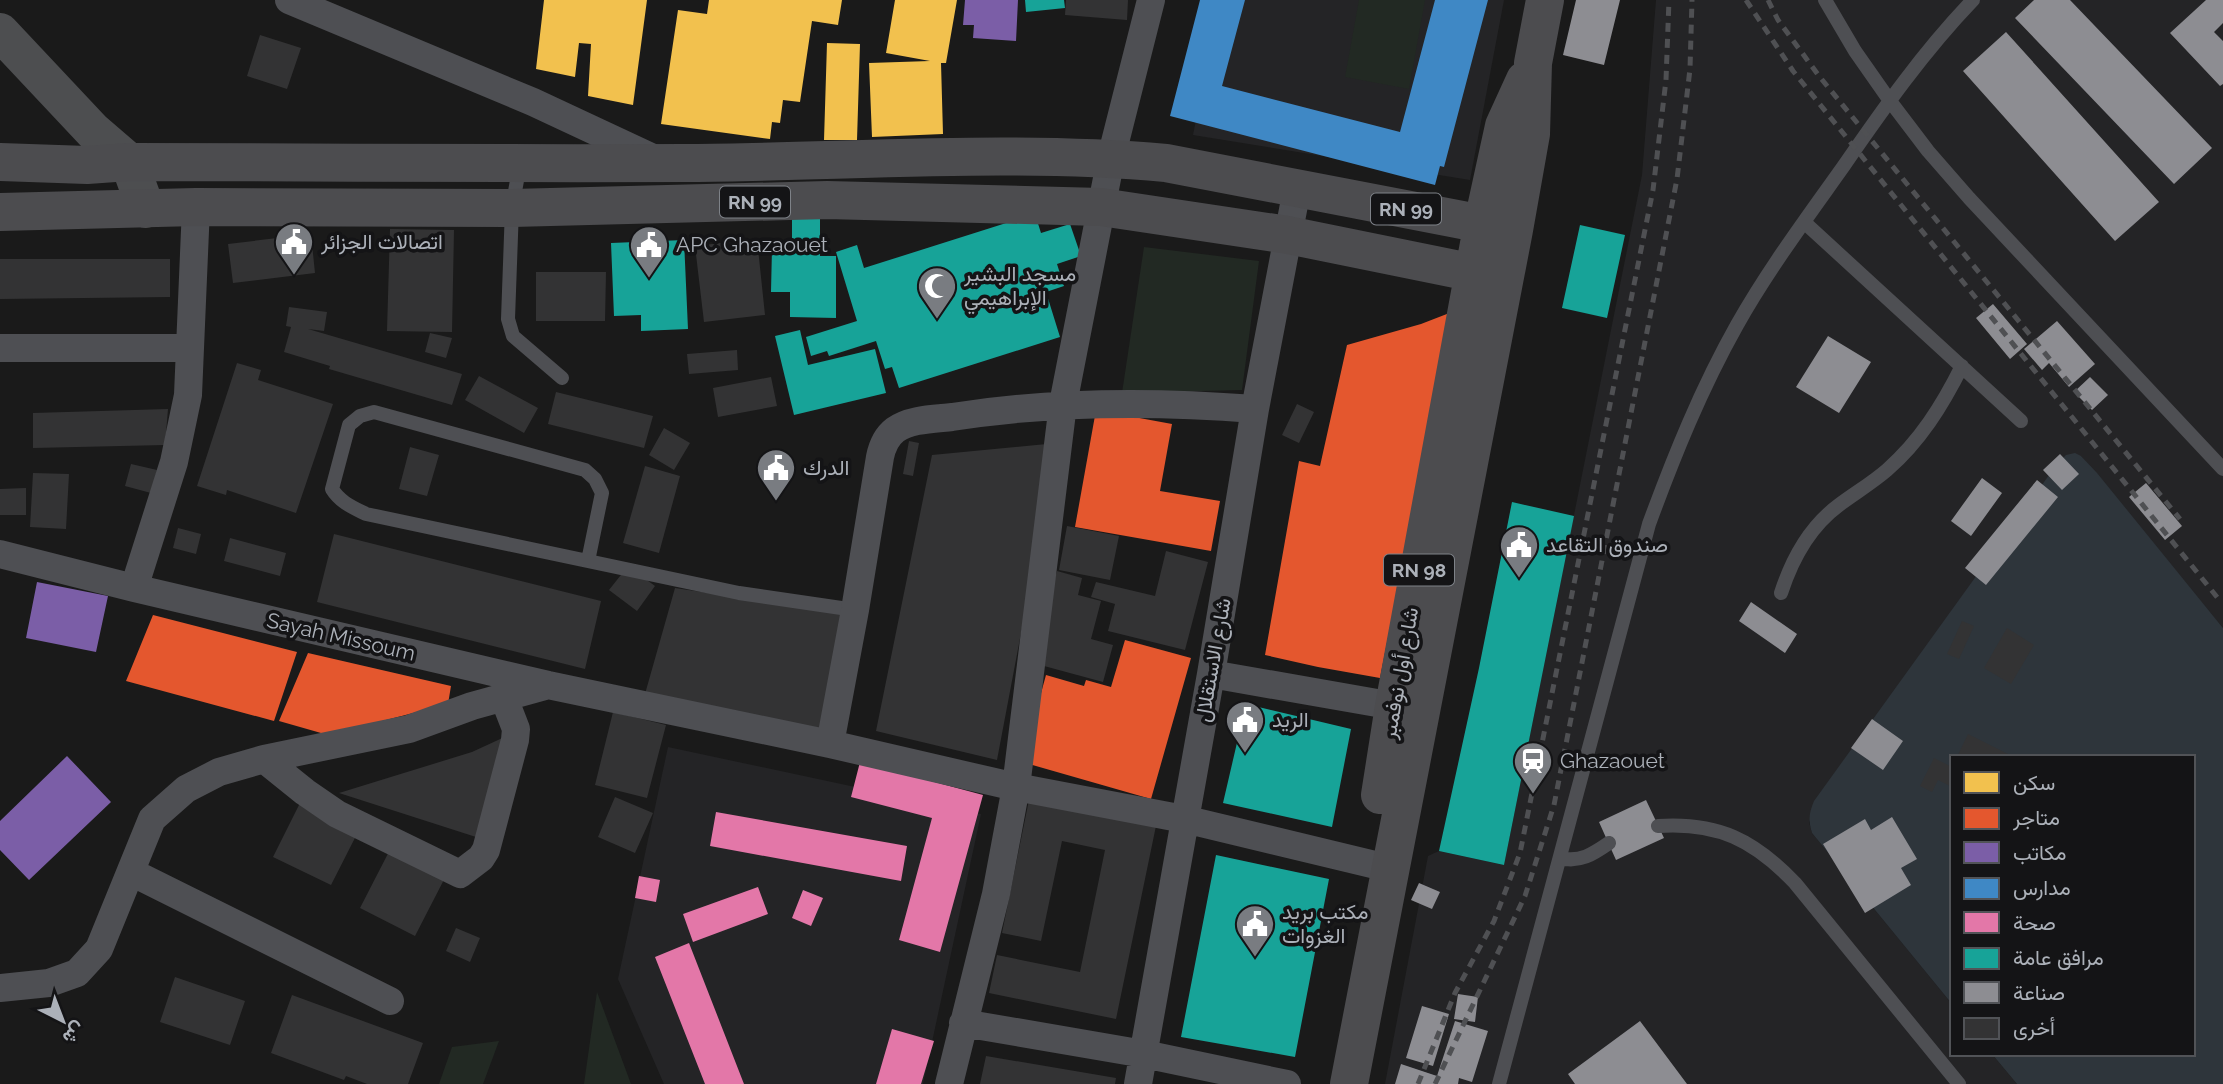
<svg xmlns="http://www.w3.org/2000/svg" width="2223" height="1084" viewBox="0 0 2223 1084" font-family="Raleway,Vazirmatn,sans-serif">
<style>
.built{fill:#242426}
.green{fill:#222923}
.water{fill:#2e353b}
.homes{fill:#f2c14e}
.shops{fill:#e4572e}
.offices{fill:#7b5ea7}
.schools{fill:#3f88c5}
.health{fill:#e377a8}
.public{fill:#17a398}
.industry{fill:#8d8d92}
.building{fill:#333334}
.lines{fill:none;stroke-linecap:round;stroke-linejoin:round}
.lane{stroke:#4e4f53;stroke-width:14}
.street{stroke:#4e4f53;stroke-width:28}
.secondary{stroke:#4d4e50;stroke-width:38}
.primary{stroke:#4c4c4f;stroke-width:38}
.rail{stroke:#4f5053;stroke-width:5;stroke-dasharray:9 7;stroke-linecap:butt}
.labels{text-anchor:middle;stroke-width:7;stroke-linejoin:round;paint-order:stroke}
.shield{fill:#141416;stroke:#7e8288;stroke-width:2}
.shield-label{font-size:19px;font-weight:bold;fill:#acb1b9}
.poi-label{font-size:21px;fill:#acb1b9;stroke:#141416;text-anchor:start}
.street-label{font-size:21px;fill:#acb1b9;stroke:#141416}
</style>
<rect width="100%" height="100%" fill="#1a1a1a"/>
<path class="built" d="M1220,0H1504L1470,180L1193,135Z
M1656,0H2223V628L2081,456L1809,822L1812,833L1952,1004V1054H1992L2017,1084H1385L1428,856L1439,851L1504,865L1642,175Z
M668,747L981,814L923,1084H664L618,979Z"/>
<path class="green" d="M1359,0H1425L1409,89L1345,77Z
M1144,247L1259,261L1242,390L1122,393Z
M597,992L631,1084H584Z
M499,1041L483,1084H439L452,1047Z"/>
<path class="water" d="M2075,453L2081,456L2097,473L2223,628V1084H2017L1992,1054H2193V757H1952V1004L1812,833C1808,820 1809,813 1814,801L2057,464L2066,455Z"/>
<path class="homes" d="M544,0H647L633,105L588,96L591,44L579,43L575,77L536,69Z
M709,0H842L838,25L812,21L800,102L783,100L780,123L772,122L770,139L661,124L678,10L707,14Z
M895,0H957L946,63H941L943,134L872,137L869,63L930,61L886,53Z
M827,43L860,44L857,140H824Z"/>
<path class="shops" d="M1452,312L1380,678L1318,667L1265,655L1299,461L1320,466L1347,345L1421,324Z
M1096,410L1172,424L1160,491L1220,501L1211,551L1075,527Z
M153,615L297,652L274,721L126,681Z
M1125,640L1191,658L1151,799L1022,762L1046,675L1084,686L1086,680L1111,687Z
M308,653L451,686L448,704L328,735L279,721Z"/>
<path class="offices" d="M965,0H1018L1016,41L973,38L974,25H963Z
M37,582L108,596L96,652L26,638Z
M67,756L111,802L29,880L0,850V821Z"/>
<path class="schools" d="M1200,0H1245L1222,86L1400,132L1435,0H1488L1444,167L1440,166L1435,185L1170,116Z"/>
<path class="health" d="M860,762L983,795L940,952L899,940L932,818L851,797Z
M716,812L907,846L901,881L710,846Z
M639,876L660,880L656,902L635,898Z
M758,887L768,914L693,942L683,914Z
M803,890L823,898L811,926L792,918Z
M689,943L744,1084H705L655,957Z
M892,1029L934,1041L921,1084H876Z"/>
<path class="public" d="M1025,0H1064L1065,8L1026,12Z
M1035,214L1041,233L1070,224L1081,256L1057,264L1064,286L1046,292L1060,337L899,388L892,367L885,369L876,341L829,356L827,351L811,356L806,337L857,321L836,252L857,245L864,268Z
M792,216H820V256H836V318L790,317V292H771L772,248H792Z
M1580,225L1625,235L1607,318L1562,308Z
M684,240L688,329L641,331V315L614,316L611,243Z
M800,330L808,365L875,349L886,393L794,415L775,336Z
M1512,502L1574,516L1504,865L1439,851L1479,668Z
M1246,704L1351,729L1332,827L1223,803Z
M1216,855L1329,879L1295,1057L1181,1037Z"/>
<path class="industry" d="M1576,0H1620L1604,65L1563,55Z
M2034,0H2070L2212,148L2174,184L2015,18Z
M2206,0H2223V23L2214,32L2223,41V84L2220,86L2170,33Z
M2006,32L2159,202L2115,241L1963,71Z
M1993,304L2027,344L2010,359L1976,318Z
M2057,321L2095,364L2069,387L2049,363L2042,370L2024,349Z
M1828,336L1871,362L1839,413L1796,387Z
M2090,377L2108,395L2092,410L2074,392Z
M2060,454L2079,474L2062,490L2043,470Z
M1982,478L2002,493L1971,536L1951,521Z
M2037,480L2058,497L1986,585L1965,568Z
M2146,483L2182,526L2165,540L2129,497Z
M1751,602L1797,634L1785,653L1739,621Z
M1872,719L1903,741L1883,770L1851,748Z
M1646,800L1664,838L1616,860L1599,822Z
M1892,817L1917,859L1901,868L1911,885L1865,913L1823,844L1865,819L1871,830Z
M1419,883L1440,892L1432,909L1411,900Z
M1458,994L1478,997L1475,1022L1454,1019Z
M1422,1006L1449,1014L1433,1066L1406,1058Z
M1455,1021L1488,1031L1472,1082L1459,1078L1458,1084H1395L1401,1064L1437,1076Z
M1640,1021L1687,1084H1575L1568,1074Z"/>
<path class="building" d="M1066,0H1128L1127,20L1065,15Z
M260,35L301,48L287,89L247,76Z
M390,229L454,230L452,332L387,331Z
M311,234L315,273L233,283L228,244Z
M757,239L765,315L704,322L695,246Z
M0,259H170V297L0,299Z
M536,272H606L605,321H536Z
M289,307L327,312L324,331L308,329L462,374L452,405L329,369L330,366L284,352L291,327L286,326Z
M430,333L452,338L446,358L425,352Z
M737,350L738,370L689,374L687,354Z
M237,363L261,370L258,380L333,404L296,513L227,490L226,495L197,486Z
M479,376L538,408L524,433L465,400Z
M771,377L777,406L718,417L713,388Z
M556,392L653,416L644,448L548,424Z
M1297,404L1314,412L1299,443L1282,435Z
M168,409L165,445L33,448V413Z
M664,428L690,443L674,470L649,455Z
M909,441L919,443L913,476L903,474Z
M1057,443L997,760L876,731L932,455Z
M410,447L439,455L427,496L399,489Z
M131,464L157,470L151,493L125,486Z
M645,466L680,476L659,553L623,543Z
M33,473L69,474L66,529L30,527Z
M26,488V515H0V489Z
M1067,526L1119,536L1110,580L1059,570Z
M178,528L201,534L196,554L173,548Z
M334,534L601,601L585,669L317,602Z
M230,538L286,553L280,576L224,561Z
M1166,551L1208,562L1185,650L1108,631L1115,604L1091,597L1096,582L1155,596Z
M628,566L655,586L637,611L609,590Z
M1057,571L1082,578L1078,595L1101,601L1091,639L1113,645L1103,682L1033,663Z
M675,588L844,613L818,738L643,701Z
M1962,621L1974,626L1959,659L1947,654Z
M2007,628L2034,645L2011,684L1984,668Z
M613,712L666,725L647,798L595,785Z
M513,733L476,837L339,793L472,752Z
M1968,734L2014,757H1957Z
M1934,758L1952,767V787L1938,780L1932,792L1920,786Z
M1030,795L1157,821L1116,1019L989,993L997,955L1080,972L1105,850L1062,841L1041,941L1002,933Z
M615,797L653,813L635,853L598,837Z
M301,801L359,830L331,885L273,857Z
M396,838L451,866L415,936L360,908Z
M456,928L480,938L470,962L446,951Z
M175,977L245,1001L230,1045L160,1022Z
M292,995L423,1043L408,1084H367L346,1076L344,1080L271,1053Z
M986,1056L1116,1078L1115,1084H980Z"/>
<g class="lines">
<path class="lane" d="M1825,0L1855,51L1890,101L1928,151L1969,198L2223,469
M520,164L512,208L508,319L513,336L562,378
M1804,222L2021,421
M588,561L602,493L595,479L585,470L374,412L360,416L349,425L332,489C340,502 352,507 366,514L739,593L855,610
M1781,593C1792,559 1809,527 1839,505C1855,493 1872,483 1887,470C1920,441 1942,406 1962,366
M1658,826C1718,822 1754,840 1795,883L1959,1084
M1560,858C1580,863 1593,854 1609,843
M1499,1084L1649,524C1674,456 1701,389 1737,325C1768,270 1806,219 1843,167C1883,109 1924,51 1973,0"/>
<path class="street" d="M289,0L533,102L655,159
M0,348H190
M0,554L134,588L548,685L830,744L1016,787L1184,819L1392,869
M134,588L174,462L188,395L196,207
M1211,674L1394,706
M830,744L855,610L880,457C882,447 886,437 895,430C910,419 934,419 952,417C1053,401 1153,401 1255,409
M264,759L305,792L337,814L460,874L481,858L486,850L515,740L516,729L504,698
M131,872L390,1001
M0,988L49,983L77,973L99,949L152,819L186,789L219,772L264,759L409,729L472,706L545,686
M963,1023L1144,1054L1287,1084
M949,1084L996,894L1016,787L1063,404L1111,158L1151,0
M1138,1084L1211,674L1255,409L1297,189"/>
<path class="secondary" d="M0,32L93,131L129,162L146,209"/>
<path class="primary" d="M0,162L87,165L129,162C316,162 503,164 690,163C848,162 1008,149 1166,163L1514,230
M0,212L196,207L512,208L827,200L1101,207L1288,235L1504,279
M1380,795L1394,706L1483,222L1504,126L1525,80
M1349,1084L1514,230L1531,134L1533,63L1545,0"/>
<path class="rail" d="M1746,0L1793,71L2221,602
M1768,0L1778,20L1819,76L2180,519
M1418,1084L1455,993L1494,921L1520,853L1653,190L1666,80L1669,0
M1435,1084L1525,896L1554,805L1677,179L1690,69L1692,0"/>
</g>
<defs>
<g id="civic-pin" transform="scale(2.0125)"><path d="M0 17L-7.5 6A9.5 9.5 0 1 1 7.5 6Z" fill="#797c81" stroke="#141416"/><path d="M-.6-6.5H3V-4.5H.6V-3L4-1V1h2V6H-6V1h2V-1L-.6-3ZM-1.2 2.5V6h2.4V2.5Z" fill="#fff"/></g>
<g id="mosque-pin" transform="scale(2.0125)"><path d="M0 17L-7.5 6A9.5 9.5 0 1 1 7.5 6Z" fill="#797c81" stroke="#141416"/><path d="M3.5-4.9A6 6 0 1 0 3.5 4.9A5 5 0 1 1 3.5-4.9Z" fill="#fff"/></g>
<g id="station-pin" transform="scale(2.0125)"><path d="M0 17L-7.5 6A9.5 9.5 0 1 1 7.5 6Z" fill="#797c81" stroke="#141416"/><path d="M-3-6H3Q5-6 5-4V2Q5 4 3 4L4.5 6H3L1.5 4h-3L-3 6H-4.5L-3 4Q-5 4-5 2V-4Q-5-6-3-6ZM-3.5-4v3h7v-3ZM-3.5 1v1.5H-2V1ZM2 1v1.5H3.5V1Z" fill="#fff"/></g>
</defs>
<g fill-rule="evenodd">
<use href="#civic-pin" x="294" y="242"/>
<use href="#civic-pin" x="649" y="245"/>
<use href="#mosque-pin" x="937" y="286"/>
<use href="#civic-pin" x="776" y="468"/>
<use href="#civic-pin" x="1519" y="545"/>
<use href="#civic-pin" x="1245" y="720"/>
<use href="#station-pin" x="1533" y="761"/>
<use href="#civic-pin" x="1255" y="924"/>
</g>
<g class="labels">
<g class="shield">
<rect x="720" y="186.5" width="70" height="31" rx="5"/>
<rect x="1371" y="193.5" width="70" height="31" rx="5"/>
<rect x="1384" y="554.5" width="70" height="31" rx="5"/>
</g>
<g class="shield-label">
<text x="755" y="209">RN 99</text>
<text x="1406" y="216">RN 99</text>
<text x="1419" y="577">RN 98</text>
</g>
<g class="poi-label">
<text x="321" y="249">اتصالات الجزائر</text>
<text x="676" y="252">APC Ghazaouet</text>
<text x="964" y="281">مسجد البشير<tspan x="964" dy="24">الإبراهيمي</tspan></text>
<text x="803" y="475">الدرك</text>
<text x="1546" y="552">صندوق التقاعد</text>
<text x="1272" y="727">الريد</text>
<text x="1560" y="768">Ghazaouet</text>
<text x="1282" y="919">مكتب بريد<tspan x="1282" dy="24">الغزوات</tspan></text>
</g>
<g class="street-label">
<text transform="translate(341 637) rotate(13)" y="7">Sayah Missoum</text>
<text transform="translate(1213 660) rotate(-80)" y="7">شارع الاستقلال</text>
<text transform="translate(1400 673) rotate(-80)" y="7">شارع أول نوفمبر</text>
</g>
</g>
<rect x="1950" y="755" width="245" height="301" fill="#141416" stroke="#515357" stroke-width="2"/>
<rect x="1964" y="772" width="35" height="21" fill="#f2c14e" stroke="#515357" stroke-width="2"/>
<text x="2013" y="790" font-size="21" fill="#acb1b9">سكن</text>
<rect x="1964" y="808" width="35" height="21" fill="#e4572e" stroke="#515357" stroke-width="2"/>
<text x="2013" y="825" font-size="21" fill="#acb1b9">متاجر</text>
<rect x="1964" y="842" width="35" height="21" fill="#7b5ea7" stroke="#515357" stroke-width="2"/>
<text x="2013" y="860" font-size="21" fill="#acb1b9">مكاتب</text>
<rect x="1964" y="878" width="35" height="21" fill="#3f88c5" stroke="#515357" stroke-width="2"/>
<text x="2013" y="895" font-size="21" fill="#acb1b9">مدارس</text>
<rect x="1964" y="912" width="35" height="21" fill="#e377a8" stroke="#515357" stroke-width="2"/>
<text x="2013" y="930" font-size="21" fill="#acb1b9">صحة</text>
<rect x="1964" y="948" width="35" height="21" fill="#17a398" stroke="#515357" stroke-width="2"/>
<text x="2013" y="965" font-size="21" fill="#acb1b9">مرافق عامة</text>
<rect x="1964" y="982" width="35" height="21" fill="#8d8d92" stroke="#515357" stroke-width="2"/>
<text x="2013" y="1000" font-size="21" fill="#acb1b9">صناعة</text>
<rect x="1964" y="1018" width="35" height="21" fill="#333334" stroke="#515357" stroke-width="2"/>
<text x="2013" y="1035" font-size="21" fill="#acb1b9">أخرى</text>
<g transform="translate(63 1021) rotate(138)" stroke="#141416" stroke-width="5" paint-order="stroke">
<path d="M0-5L12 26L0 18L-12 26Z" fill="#acb1b9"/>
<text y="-10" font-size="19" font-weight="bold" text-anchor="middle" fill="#acb1b9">ش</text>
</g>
</svg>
